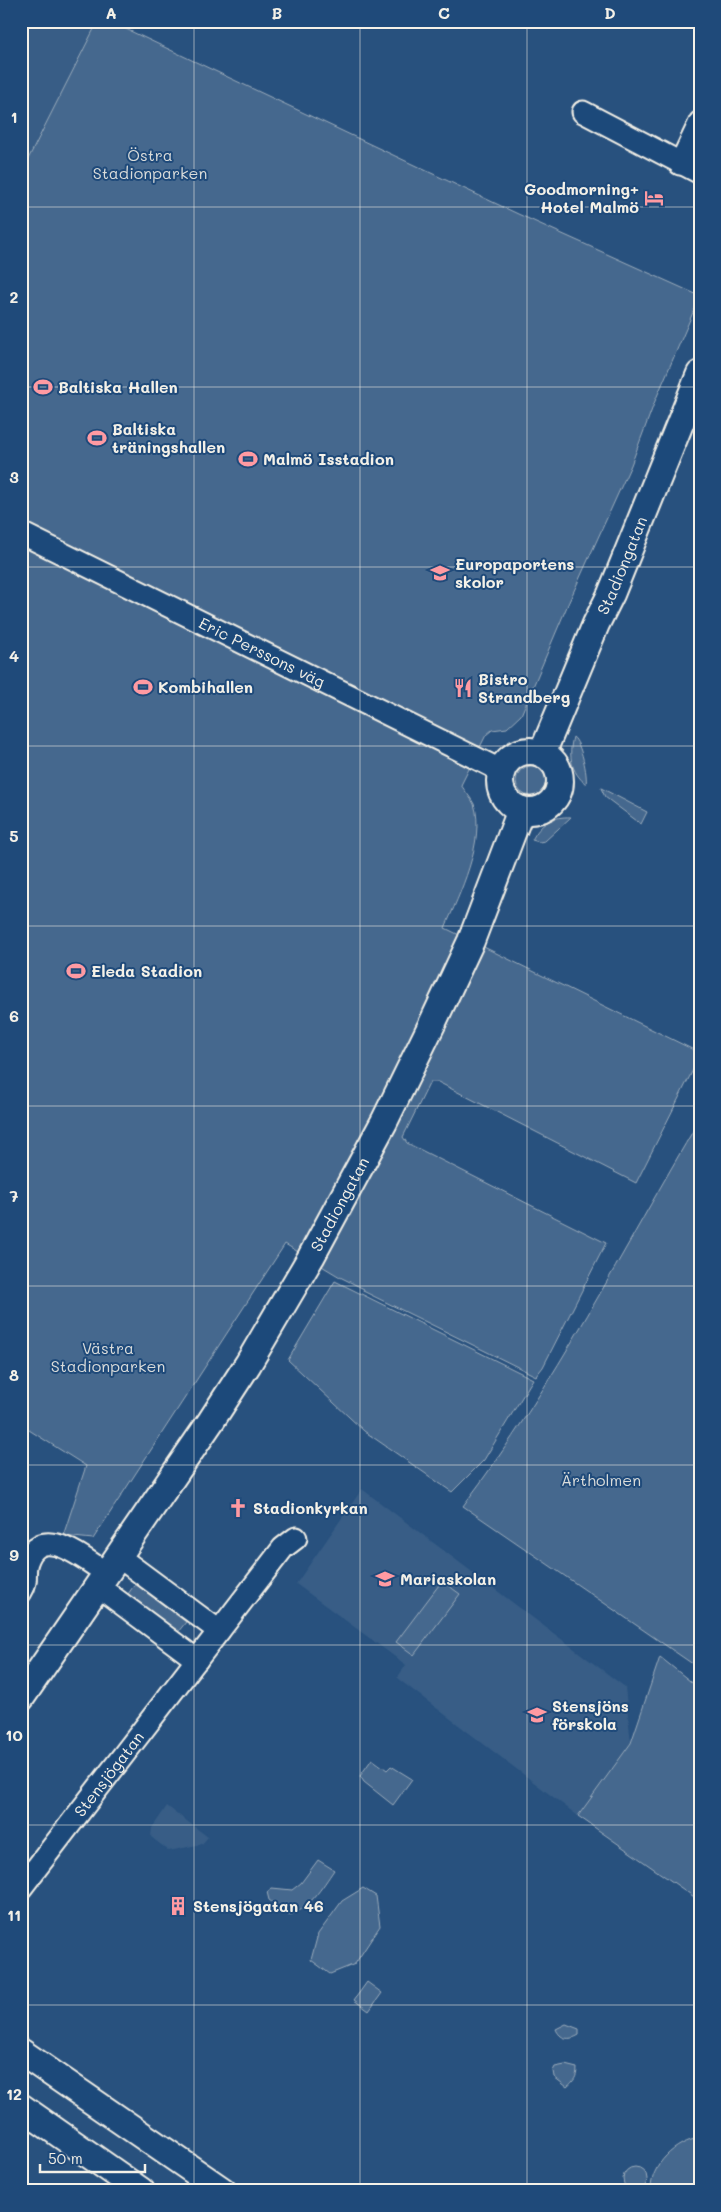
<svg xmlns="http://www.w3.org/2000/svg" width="721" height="2212" viewBox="0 0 721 2212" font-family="Mali,sans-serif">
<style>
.built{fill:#375d86}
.green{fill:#45688e;stroke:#9cacbb}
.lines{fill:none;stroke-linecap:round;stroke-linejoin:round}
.minor-casing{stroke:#f4f1e8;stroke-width:25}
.major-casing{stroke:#f4f1e8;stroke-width:30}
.minor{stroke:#1f4a7a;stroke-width:21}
.major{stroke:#1f4a7a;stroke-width:26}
.grid{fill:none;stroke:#f4f1e8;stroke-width:1;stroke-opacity:0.55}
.labels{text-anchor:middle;stroke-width:4;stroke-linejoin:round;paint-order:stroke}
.park-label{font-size:16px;fill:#dadcda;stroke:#1f4a7a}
.poi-label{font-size:16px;font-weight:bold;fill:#f4f1e8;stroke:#1f4a7a;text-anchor:start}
.street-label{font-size:16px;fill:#f4f1e8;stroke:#1f4a7a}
.neatline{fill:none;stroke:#f4f1e8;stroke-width:2}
.grid-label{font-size:16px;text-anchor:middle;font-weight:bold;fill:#f4f1e8}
</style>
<rect width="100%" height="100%" fill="#28517e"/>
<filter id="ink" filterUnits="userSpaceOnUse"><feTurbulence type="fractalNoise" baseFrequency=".02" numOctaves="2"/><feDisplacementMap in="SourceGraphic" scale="10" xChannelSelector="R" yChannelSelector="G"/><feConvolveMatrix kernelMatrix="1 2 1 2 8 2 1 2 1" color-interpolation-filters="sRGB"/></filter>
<g filter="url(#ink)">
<path class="built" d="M21,21H98L21,173Z
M362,1489L625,1687L631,1743L578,1816L397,1678L406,1665L296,1584Z
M167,1806L208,1837L202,1844L169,1851L151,1837L152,1828Z"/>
<path class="green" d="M98,21H109L518,214L700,296L655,401L631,465L568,604L521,715L507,728L492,730L486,735L461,785C465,791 471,798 474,804C486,840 459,895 445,928L700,1053V1056L636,1183L438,1082H430L403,1137L407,1143L606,1243L543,1367L536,1376L363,1291L364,1289L340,1277L285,1244L93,1539L63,1536L86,1466L21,1425V173Z
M573,737C581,742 588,776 586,784C571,772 568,756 573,737Z
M516 781a15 15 0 1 1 30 0a15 15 0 1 1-30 0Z
M601,788L647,812L641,824L605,797Z
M571,817L545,841L539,842L532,840C540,824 552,816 571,817Z
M700,1119V1669L463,1506C555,1385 623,1249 700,1119Z
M335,1281L533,1379L484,1460L452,1492L364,1431L288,1360Z
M442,1581L460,1594L414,1655L396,1642Z
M135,1584L186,1622L178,1632L128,1594Z
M660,1657L700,1689V1901L578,1816L631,1743Z
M372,1759L387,1770L391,1766L412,1779L393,1805L364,1782L360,1776Z
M318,1860L334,1870C323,1886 308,1911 289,1915L269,1900L267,1892L272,1888L292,1890L301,1883Z
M363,1888L376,1896L380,1926L355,1964L330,1974L311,1960L318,1934L342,1901Z
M367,1982L382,1993L369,2011L354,2000Z
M566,2024L579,2029V2035C569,2041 560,2039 556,2029Z
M565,2065L577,2068C577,2077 574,2081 567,2087L554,2077L553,2071L555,2067Z
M700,2138V2183L694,2191H651C650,2165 676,2141 700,2138Z
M623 2179a12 12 0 1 1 24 0a12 12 0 1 1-24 0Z"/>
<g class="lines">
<g class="minor-casing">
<g id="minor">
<path d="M583,112L700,173"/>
<path d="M680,164L700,122"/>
<path id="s1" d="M21,533L502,771"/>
<path d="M119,1557L219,1631"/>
<path d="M99,1587L197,1660"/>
<path d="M21,1592C29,1579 23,1573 27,1562C41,1520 87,1562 108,1574"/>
<path id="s2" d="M21,1888L283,1548L296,1538"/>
</g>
</g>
<g class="major-casing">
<g id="major">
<circle cx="530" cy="781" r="30"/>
<path id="s3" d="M542,754L596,624L611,594L700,374"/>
<path id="s4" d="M21,1698L211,1421L248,1364L311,1257L384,1122L433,1022L471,941L521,810"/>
<path d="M21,2052L223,2191"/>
<path d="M21,2107L141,2191"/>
</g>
</g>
<use href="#minor" class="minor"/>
<use href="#major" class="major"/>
</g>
</g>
<path class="grid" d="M194,21V2191M360,21V2191M527,21V2191M21,207H700M21,387H700M21,567H700M21,746H700M21,926H700M21,1106H700M21,1286H700M21,1465H700M21,1645H700M21,1825H700M21,2005H700"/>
<defs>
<g id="hotel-bare" transform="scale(1.5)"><path d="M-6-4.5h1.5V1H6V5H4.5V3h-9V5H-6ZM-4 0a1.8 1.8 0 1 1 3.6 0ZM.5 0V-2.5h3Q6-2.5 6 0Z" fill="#ff9aa2" stroke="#1f4a7a" stroke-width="2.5" paint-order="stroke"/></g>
<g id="stadium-bare" transform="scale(1.5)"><path d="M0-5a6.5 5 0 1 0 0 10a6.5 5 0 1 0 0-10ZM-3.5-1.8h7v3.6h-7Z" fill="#ff9aa2" stroke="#1f4a7a" stroke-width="2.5" paint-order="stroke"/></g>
<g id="school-bare" transform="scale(1.5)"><path d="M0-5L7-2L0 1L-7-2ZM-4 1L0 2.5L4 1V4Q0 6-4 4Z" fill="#ff9aa2" stroke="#1f4a7a" stroke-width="2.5" paint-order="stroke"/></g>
<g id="restaurant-bare" transform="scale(1.5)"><path d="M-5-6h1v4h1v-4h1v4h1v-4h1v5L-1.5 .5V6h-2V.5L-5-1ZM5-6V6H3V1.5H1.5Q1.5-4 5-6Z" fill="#ff9aa2" stroke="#1f4a7a" stroke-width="2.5" paint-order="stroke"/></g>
<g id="church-bare" transform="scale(1.5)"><path d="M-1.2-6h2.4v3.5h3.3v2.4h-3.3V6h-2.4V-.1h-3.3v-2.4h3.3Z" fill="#ff9aa2" stroke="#1f4a7a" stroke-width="2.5" paint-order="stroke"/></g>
<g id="building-bare" transform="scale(1.5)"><path d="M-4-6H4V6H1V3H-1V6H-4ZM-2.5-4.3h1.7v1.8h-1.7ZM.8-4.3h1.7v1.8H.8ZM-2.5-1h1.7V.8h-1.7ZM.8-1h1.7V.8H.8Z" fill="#ff9aa2" stroke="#1f4a7a" stroke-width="2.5" paint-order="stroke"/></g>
</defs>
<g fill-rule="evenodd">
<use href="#hotel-bare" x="654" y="198"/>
<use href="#stadium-bare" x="43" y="387"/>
<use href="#stadium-bare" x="97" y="438"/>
<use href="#stadium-bare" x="248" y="459"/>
<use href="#school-bare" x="440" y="573"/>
<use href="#stadium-bare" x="143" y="687"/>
<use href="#restaurant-bare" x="463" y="688"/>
<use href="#stadium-bare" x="76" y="971"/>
<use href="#church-bare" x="238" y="1508"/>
<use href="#school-bare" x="385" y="1579"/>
<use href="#school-bare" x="537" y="1715"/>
<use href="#building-bare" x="178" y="1906"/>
</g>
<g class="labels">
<g class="park-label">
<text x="150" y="161">Östra<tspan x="150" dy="18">Stadionparken</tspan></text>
<text x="108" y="1354">Västra<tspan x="108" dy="18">Stadionparken</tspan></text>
<text x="601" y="1486">Ärtholmen</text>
</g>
<g class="poi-label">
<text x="639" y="195" text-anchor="end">Goodmorning+<tspan x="639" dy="18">Hotel Malmö</tspan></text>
<text x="58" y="393">Baltiska Hallen</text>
<text x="112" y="435">Baltiska<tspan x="112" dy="18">träningshallen</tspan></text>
<text x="263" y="465">Malmö Isstadion</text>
<text x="455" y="570">Europaportens<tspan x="455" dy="18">skolor</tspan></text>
<text x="478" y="685">Bistro<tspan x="478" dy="18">Strandberg</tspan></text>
<text x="158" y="693">Kombihallen</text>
<text x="91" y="977">Eleda Stadion</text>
<text x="253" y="1514">Stadionkyrkan</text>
<text x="400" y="1585">Mariaskolan</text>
<text x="552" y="1712">Stensjöns<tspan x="552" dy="18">förskola</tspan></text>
<text x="193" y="1912">Stensjögatan 46</text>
</g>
<g class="street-label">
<text dy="6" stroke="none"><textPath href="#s3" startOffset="205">Stadiongatan</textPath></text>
<text dy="6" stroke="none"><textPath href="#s1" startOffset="269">Eric Perssons väg</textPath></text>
<text dy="6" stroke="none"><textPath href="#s4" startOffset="588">Stadiongatan</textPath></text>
<text dy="6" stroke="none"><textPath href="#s2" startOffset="144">Stensjögatan</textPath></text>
</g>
</g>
<rect width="721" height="2212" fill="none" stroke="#1f4a7a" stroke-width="55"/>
<path d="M40 2164v8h105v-8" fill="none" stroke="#f4f1e8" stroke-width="2.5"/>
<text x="48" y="2164" font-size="15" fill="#f4f1e8" stroke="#1f4a7a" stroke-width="4" paint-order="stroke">50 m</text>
<rect x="28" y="28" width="666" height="2156" class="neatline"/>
<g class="grid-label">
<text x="111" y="19">A</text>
<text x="277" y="19">B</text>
<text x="444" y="19">C</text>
<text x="610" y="19">D</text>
<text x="14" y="123">1</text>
<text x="14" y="303">2</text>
<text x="14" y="483">3</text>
<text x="14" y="662">4</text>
<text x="14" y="842">5</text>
<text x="14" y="1022">6</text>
<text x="14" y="1202">7</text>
<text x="14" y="1381">8</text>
<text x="14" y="1561">9</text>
<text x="14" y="1741">10</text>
<text x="14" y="1921">11</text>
<text x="14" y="2100">12</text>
</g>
</svg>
